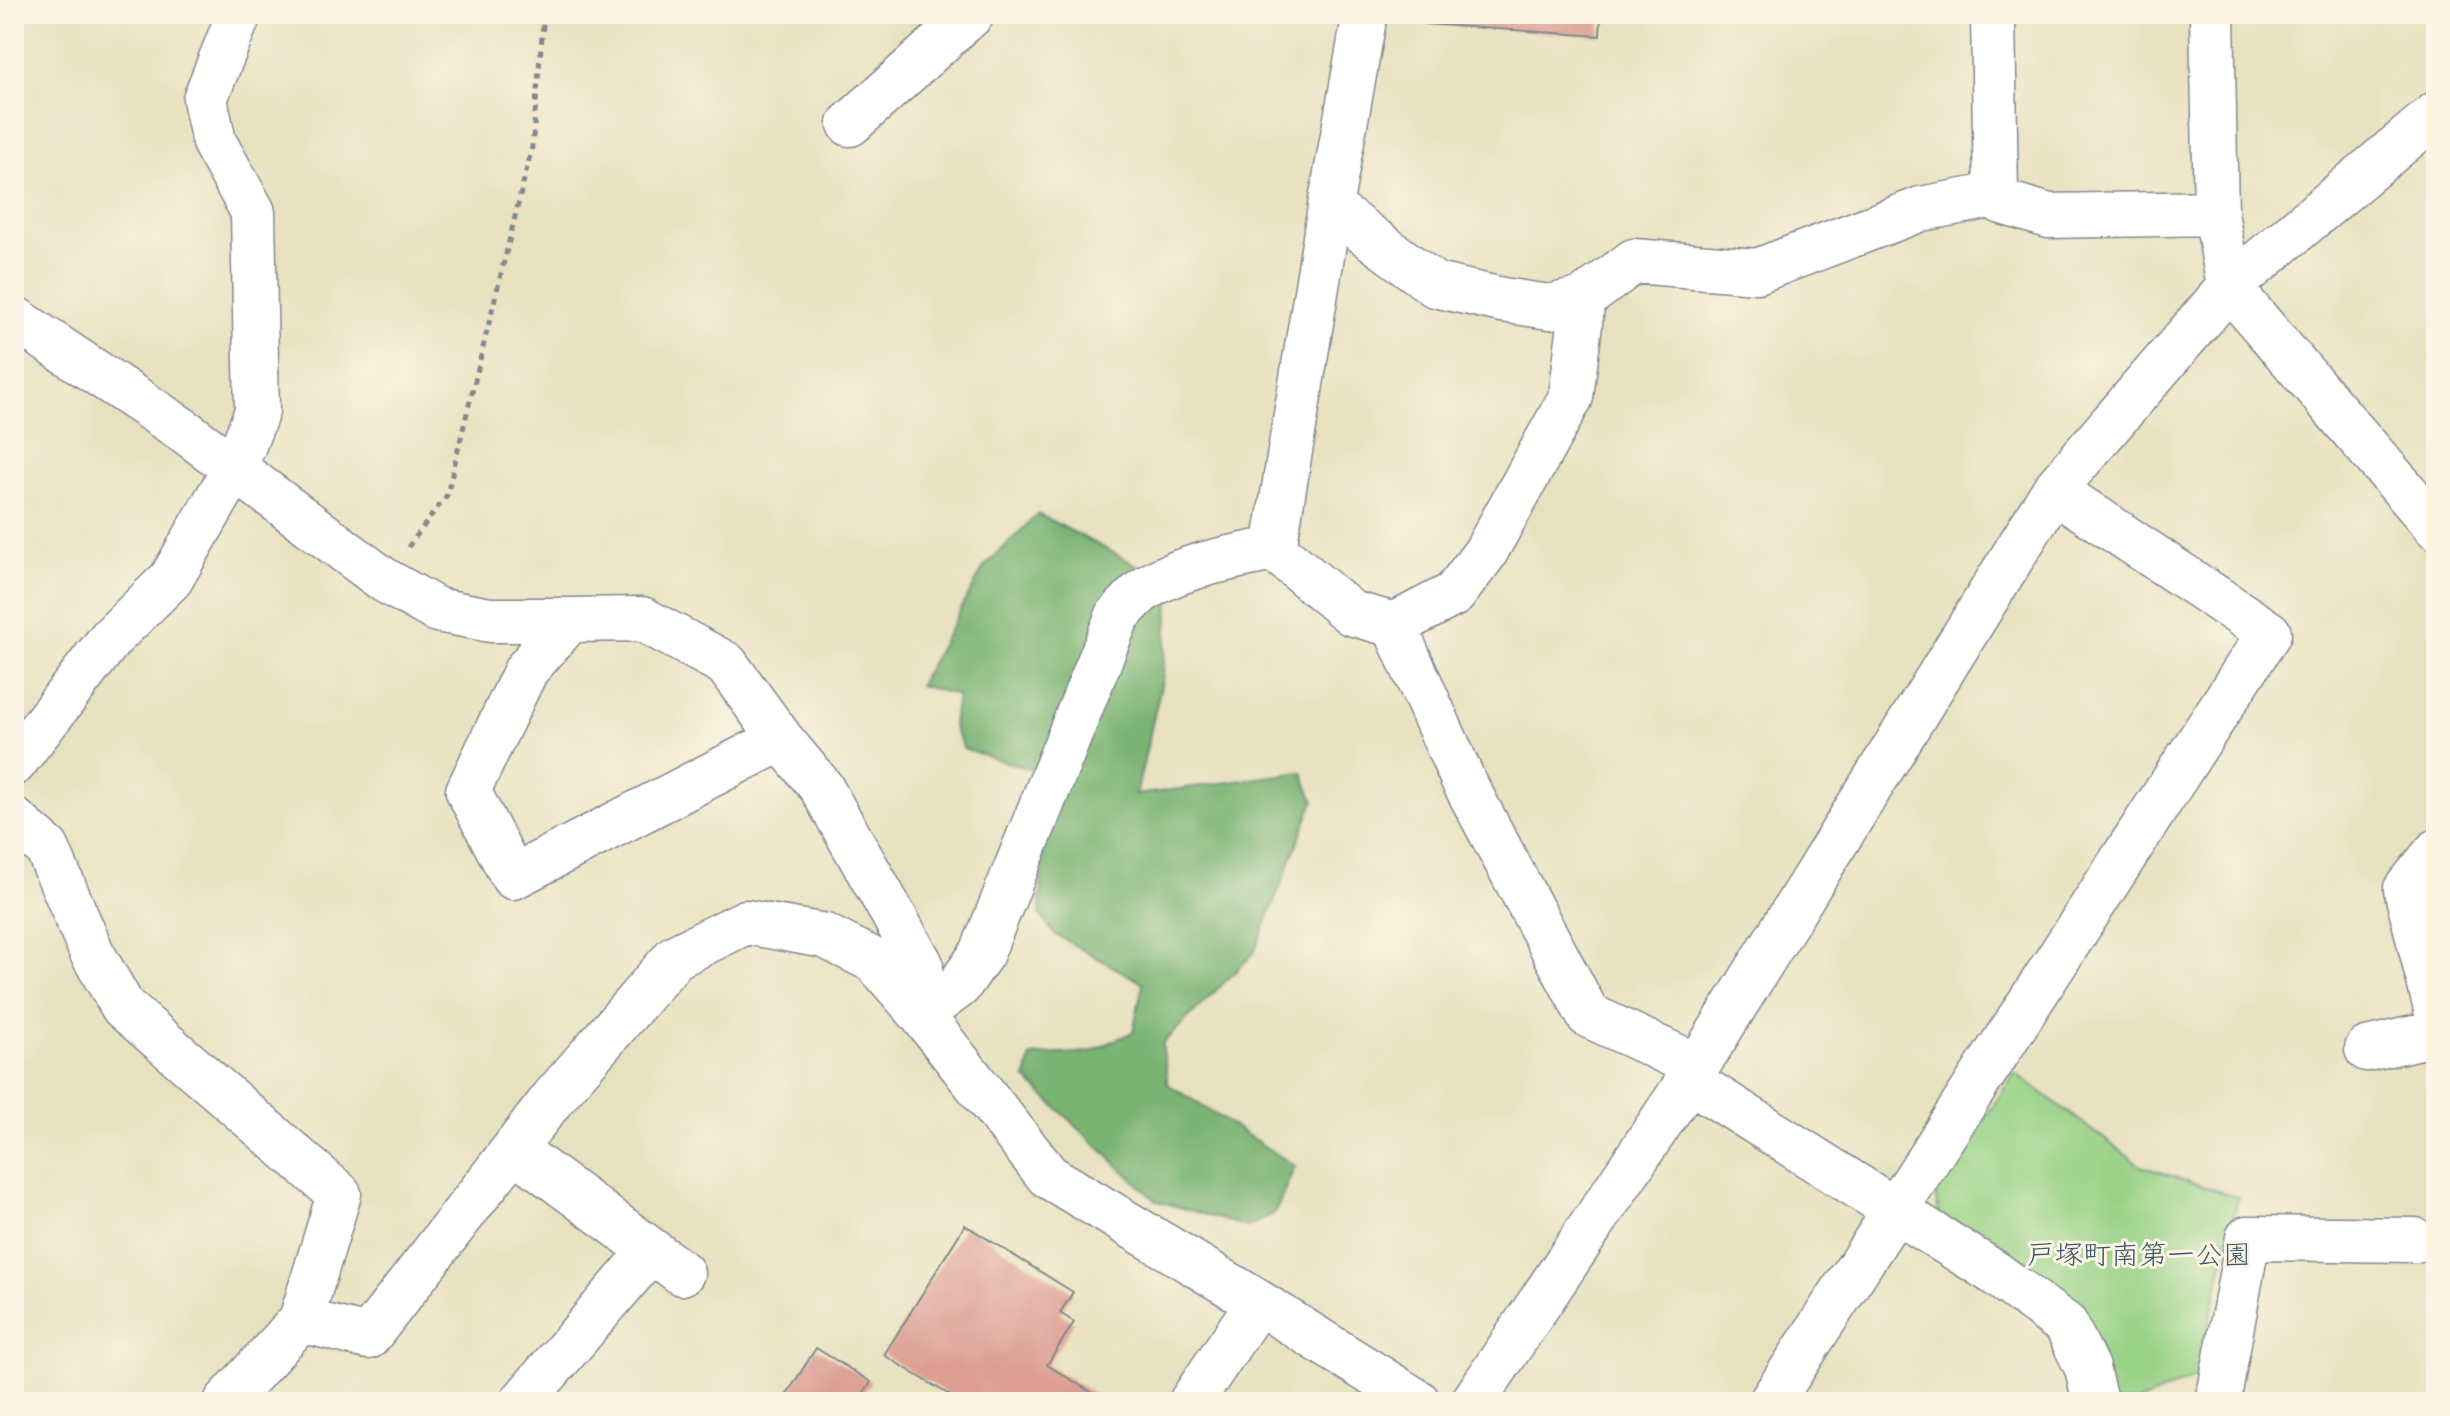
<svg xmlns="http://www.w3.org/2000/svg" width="2450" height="1416" viewBox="0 0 2450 1416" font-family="Sriracha,'Klee One',sans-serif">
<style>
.green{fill:#98d286;stroke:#5a8072;stroke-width:2}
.forest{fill:#7ab473;stroke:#4a7268;stroke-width:2}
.building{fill:#dc9c91}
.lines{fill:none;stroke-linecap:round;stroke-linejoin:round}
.minor-casing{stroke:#82888e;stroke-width:47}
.path{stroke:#82888e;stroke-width:5;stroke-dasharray:6 6;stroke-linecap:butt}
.minor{stroke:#fff;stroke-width:44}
.labels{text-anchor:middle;stroke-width:6;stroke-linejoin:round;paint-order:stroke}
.park-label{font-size:28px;fill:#3a5868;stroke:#fcf5e5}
</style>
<rect width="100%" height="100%" fill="#fcf5e5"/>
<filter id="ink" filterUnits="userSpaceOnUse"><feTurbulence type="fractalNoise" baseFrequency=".0125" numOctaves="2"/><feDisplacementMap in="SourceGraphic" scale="16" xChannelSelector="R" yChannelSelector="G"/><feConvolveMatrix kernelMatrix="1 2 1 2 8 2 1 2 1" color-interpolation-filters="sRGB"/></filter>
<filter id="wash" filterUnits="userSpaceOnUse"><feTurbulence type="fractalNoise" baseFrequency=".006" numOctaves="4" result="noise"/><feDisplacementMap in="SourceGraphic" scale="32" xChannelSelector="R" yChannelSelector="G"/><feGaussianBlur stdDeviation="1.8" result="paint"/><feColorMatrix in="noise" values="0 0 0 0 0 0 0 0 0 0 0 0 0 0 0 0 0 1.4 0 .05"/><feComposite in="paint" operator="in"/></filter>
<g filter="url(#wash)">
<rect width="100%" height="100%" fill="#e8e1bf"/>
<path class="green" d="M2015,1073L2141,1166L2238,1197L2197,1377L2139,1402H2114L1941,1223L1935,1194Z"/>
<path class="forest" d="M1038,514L1143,568L1170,594L1163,676L1136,795L1302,772L1314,801L1254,953L1162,1044L1168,1084L1295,1166L1275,1213L1247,1227L1155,1200L1026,1079L1031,1056L1090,1052L1133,1032L1143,983L1054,934L1040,914L1046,774L964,749L953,726L957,695L919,685L984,567Z"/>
<g id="blocks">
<path class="building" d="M1426,14H1601L1600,36L1426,24Z
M965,1225L1073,1292L1060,1313L1074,1322L1047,1365L1107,1402H961L884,1355Z
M816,1348L871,1382L858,1402H782Z"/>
</g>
</g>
<g filter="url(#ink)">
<use href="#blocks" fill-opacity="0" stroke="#82888e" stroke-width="2"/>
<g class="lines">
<g class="minor-casing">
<path id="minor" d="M1365,14L1330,207L1435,285L1502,300L1550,307L1583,299L1634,261L1757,271L1921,209L1996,195
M1993,14L1996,195L2002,202L2049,216L2216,213
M2212,14L2216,213L2229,287L2436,527
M850,124L972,14
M1330,207L1274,549L1351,613L1394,625L1454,594L1485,553L1571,397L1583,299
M14,318L186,432L384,580L437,610L490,620H570
M1394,625L1463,780L1588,1015L1697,1066
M781,739L513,877L468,791L526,670L570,620L642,619L726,664L781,739L821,787L921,964L918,1010
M14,763L111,638L171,579L235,468L257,411L253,212L214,142L205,99L239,14
M14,820L47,848L92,953L123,1007L339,1194L301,1320L226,1402
M2436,852L2406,889L2436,1009
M921,1014L959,986L982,953L1118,615C1125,608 1133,599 1141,592C1174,567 1234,557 1274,549
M2367,1049L2436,1033
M1689,1080L1995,1273L2066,1325L2087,1368L2095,1402
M515,1150L682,1273
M301,1320L368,1337L554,1097L675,957L746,922L825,936L875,961L921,1014L1048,1176L1258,1302L1418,1402
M522,1402L651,1251
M1191,1402L1258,1302
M1473,1402L1689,1080L2054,490L2229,287L2436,114
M1771,1402L2269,633L2054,490
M2218,1402L2248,1238L2415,1240"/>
</g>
<path class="path" d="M408,547L447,495L532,147L544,14"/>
<use href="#minor" class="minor"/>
</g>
</g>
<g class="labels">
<g class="park-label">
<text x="2139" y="1264">戸塚町南第一公園</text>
</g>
</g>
<rect width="2450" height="1416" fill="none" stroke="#fcf5e5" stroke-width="48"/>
</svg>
